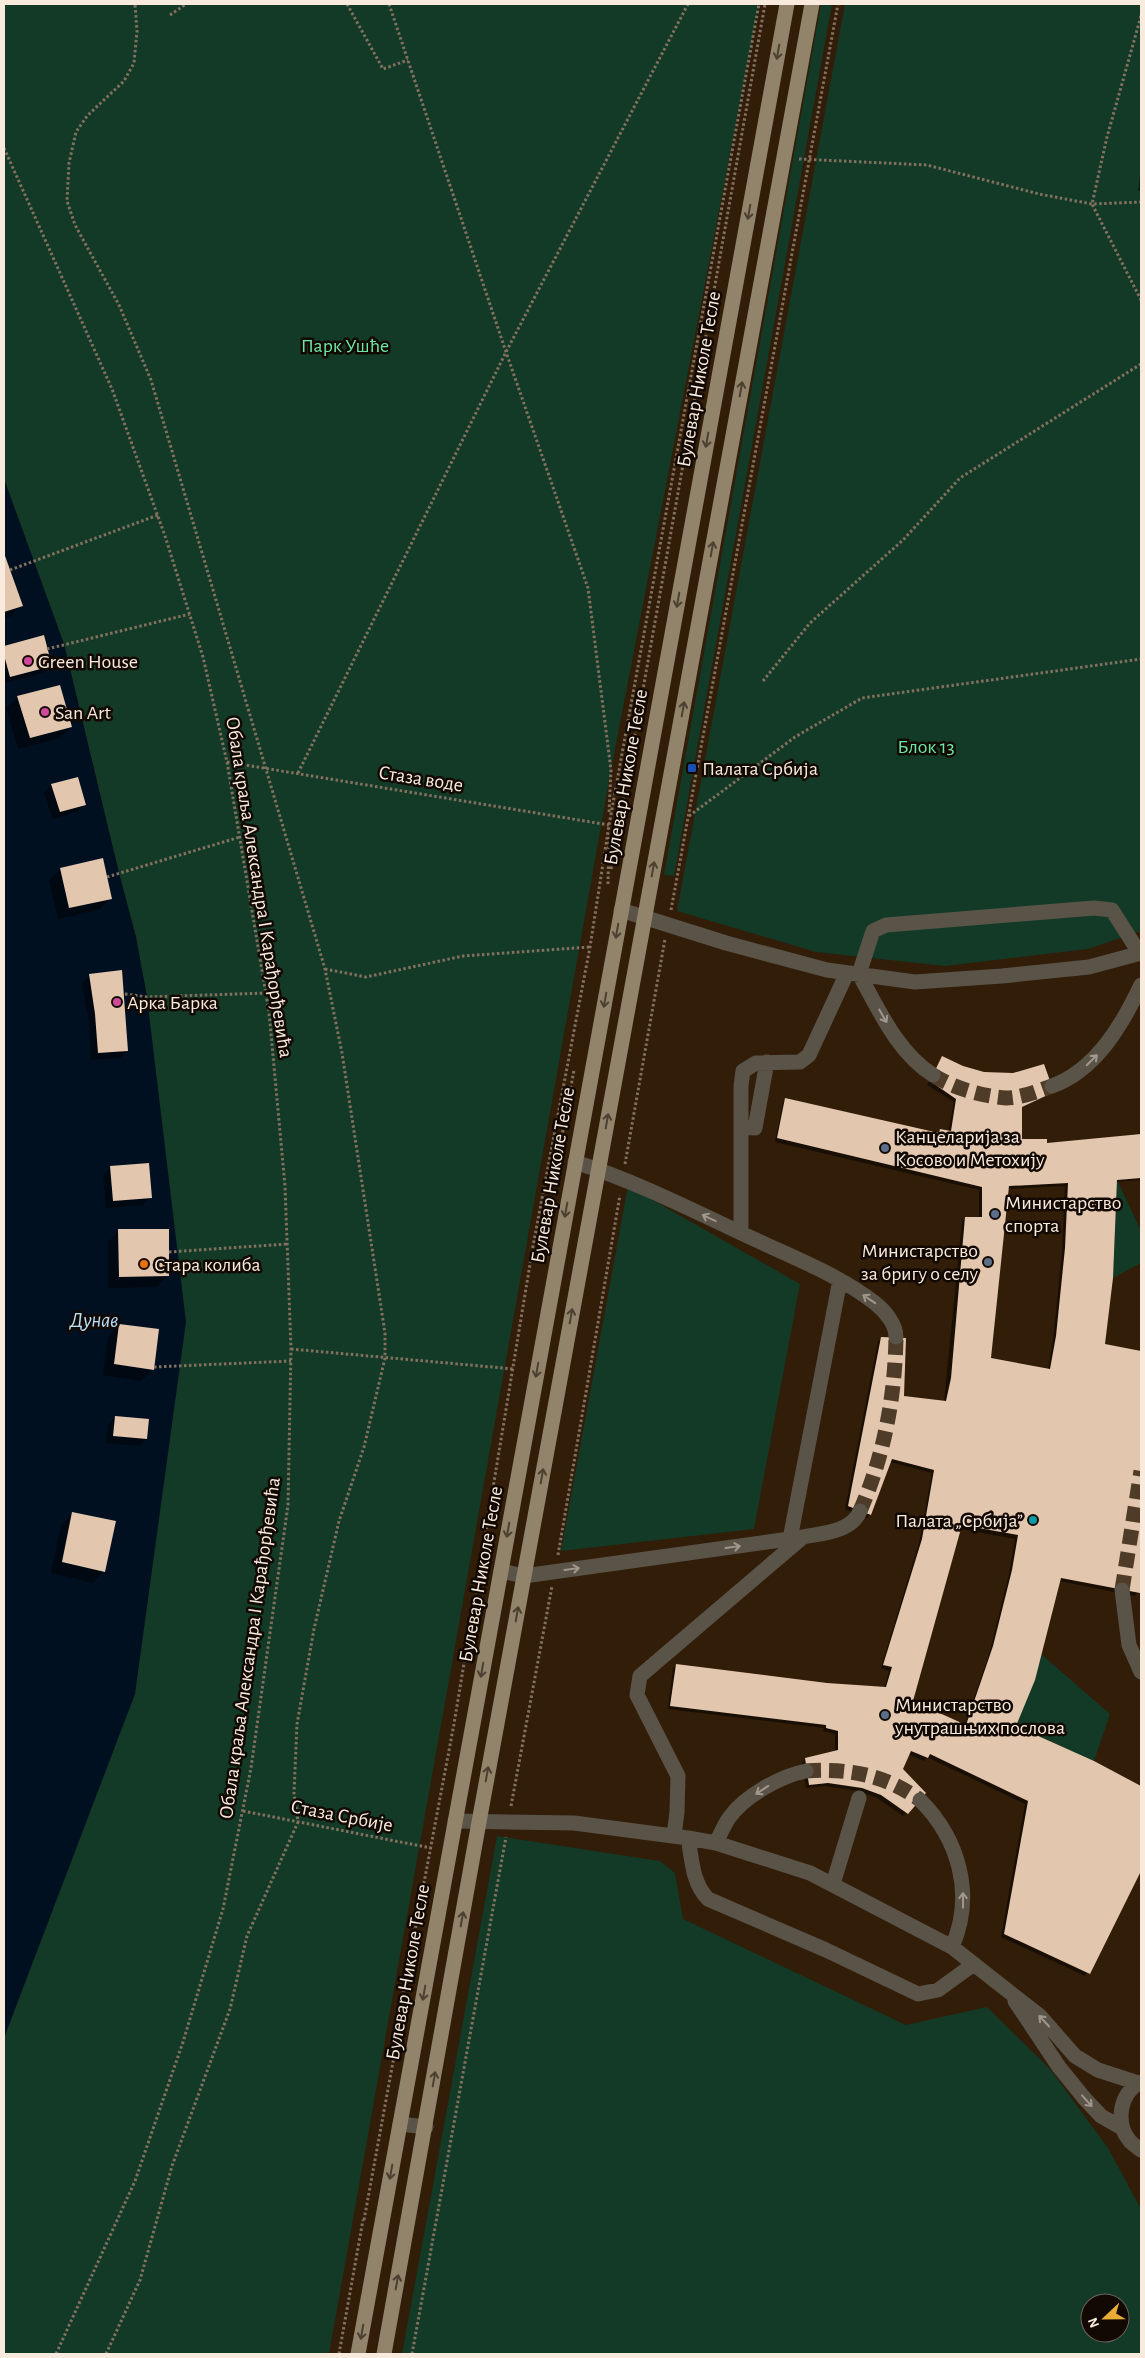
<svg xmlns="http://www.w3.org/2000/svg" width="1145" height="2358" viewBox="0 0 1145 2358" font-family="'Alegreya Sans',sans-serif">
<style>
.green{fill:#133a26;fill-rule:evenodd}
.water{fill:#001020}
.shadow{fill:#0007;fill-rule:evenodd}
.building{fill:#e2c6ae;fill-rule:evenodd}
.lines{fill:none;stroke-linecap:round;stroke-linejoin:round}
.minor-tunnel{stroke:#4f3c28;stroke-width:15;stroke-dasharray:15 8;stroke-linecap:butt}
.path{stroke:#837160;stroke-width:3;stroke-dasharray:2.5 2.5;stroke-linecap:butt}
.minor{stroke:#5a5347;stroke-width:15}
.major{stroke:#92836b;stroke-width:15}
.oneway{stroke:#4c4032}
.oneway2{stroke:#a2978b}
.hotel-dot{fill:#d1479c;stroke:#120903;stroke-width:2}
.transit-dot{fill:#1a4fb4;stroke:#120903;stroke-width:2}
.service-dot{fill:#5c6f8a;stroke:#120903;stroke-width:2}
.food-dot{fill:#e8710a;stroke:#120903;stroke-width:2}
.culture-dot{fill:#0f9aa8;stroke:#120903;stroke-width:2}
.labels{text-anchor:middle;stroke-width:5;stroke-linejoin:round;paint-order:stroke}
.park-label{font-size:20px;fill:#6ae9a6;stroke:#120903}
.street-label{font-size:20px;fill:#f9eade;stroke:#120903}
.poi-label{font-size:20px;fill:#f9eade;stroke:#120903;text-anchor:start}
.water-label{font-size:21px;font-style:italic;fill:#b8e1ff;stroke:#120903}
</style>
<rect width="100%" height="100%" fill="#311d08"/>
<path class="green" d="M4,4H759L611,770L329,2354H4V2038L52,1908L147,997L136,937L119,873L64,644L4,479Z
M821,4H832L674,876L664,875Z
M845,4H1141V931L1088,949L945,966L816,952L677,911Z
M1117,1180L1141,1231V1263L1113,1278Z
M628,1186L800,1284L754,1529L561,1551Z
M1041,1654L1110,1714L1094,1761L1016,1726Z
M497,1836L660,1861L675,1873L683,1919L906,2025L987,2007L1050,2069L1108,2148L1141,2209V2354H402ZM1090,2303H1120V2333H1090Z"/>
<path class="water" d="M4,479L64,644L119,873L136,937L147,997L186,1322L135,1694L4,2038Z"/>
<path class="shadow" d="M1141,165V191H1138Z
M4,556L21,605L10,617L4,619Z
M43,637L50,665L43,673L4,683V648Z
M18,697L71,727L59,738L18,749L6,708Z
M77,779L85,804L77,812L53,819L44,793L51,785Z
M61,869L110,899L99,910L58,919L49,880Z
M90,975L127,1051L120,1058L91,1060L89,1022L82,983Z
M942,1058L963,1067L1052,1091L1020,1108L1021,1141L1046,1144L1141,1135V1180L1115,1182L1103,1345L1141,1352V1576L1138,1592L1135,1596L1059,1581L1014,1726L1093,1762L1141,1788V1869L1085,1976L1001,1937L1025,1804L927,1757L924,1761L908,1754L902,1769L924,1793L903,1816L877,1798L858,1791L824,1786L806,1788L802,1763L805,1759L835,1752V1734L823,1731L824,1728L668,1709L673,1668L677,1665L827,1684L884,1689L889,1671L881,1668L919,1543L932,1473L890,1462L870,1514L867,1518L845,1509L878,1341L881,1338L903,1397L944,1402L962,1221L965,1218H979V1190L775,1142L783,1102L786,1099L937,1134L941,1130L948,1132L954,1102L927,1085ZM1065,1186L1062,1252L1053,1340L1048,1370L990,1359L1008,1189ZM960,1529L1015,1539L1009,1574L990,1651L965,1725L911,1701Z
M111,1167L150,1197L143,1205L106,1208L103,1175Z
M119,1231L168,1275L157,1287L108,1288V1242Z
M120,1325L153,1369L141,1381L103,1375L108,1336Z
M115,1417L146,1439L139,1446L106,1443L108,1425Z
M73,1513L104,1571L93,1583L51,1573L61,1525Z"/>
<path class="building" d="M4,553L23,606L4,612Z
M44,635L52,666L10,677L4,655V646Z
M60,685L72,727L30,738L17,696Z
M78,777L86,805L60,812L51,784Z
M103,858L112,899L69,908L60,868Z
M122,970L128,1051L98,1053L95,1014L89,974Z
M942,1056L963,1066L984,1072L1013,1073L1044,1064L1054,1092L1022,1107V1139H1047V1143L1141,1134V1178L1117,1180L1113,1278L1105,1344L1141,1351V1583L1140,1593L1061,1578L1035,1680L1016,1726L1094,1761L1141,1786V1871L1090,1974L1004,1934L1028,1801L930,1754L928,1758L911,1751L903,1769L926,1793L908,1814L881,1795L862,1788L828,1783L809,1785L805,1758L838,1750V1731L826,1728V1725L670,1706L676,1664L827,1683L886,1687L892,1667L883,1665L922,1539L934,1470L892,1459L871,1515L848,1506L881,1337L906,1338L904,1396L946,1401L951,1378L965,1217H982V1187L777,1138L785,1098L939,1133L940,1129L951,1131L956,1099L930,1081ZM1068,1183L1065,1248L1056,1336L1050,1369L991,1358L1009,1186ZM962,1525L1018,1535L1012,1570L993,1646L966,1725L913,1701Z
M149,1163L152,1198L113,1201L110,1166Z
M118,1229H169V1276L119,1277Z
M119,1324L159,1329L154,1370L114,1364Z
M115,1416L149,1419L147,1439L113,1436Z
M72,1512L116,1521L105,1572L62,1562Z"/>
<g class="lines">
<path class="minor-tunnel" d="M933,1075C953,1088 981,1096 1006,1098C1021,1098 1038,1091 1052,1086
M860,1511C884,1456 895,1397 896,1337
M1122,1590L1141,1471
M806,1771C848,1768 886,1775 920,1800"/>
<path class="path" d="M347,4L383,69L408,60
M389,4L506,352L588,588L611,770L609,813
M170,15L186,4
M1141,16L1107,137L1092,204L1141,300
M4,148L112,389L165,536L203,657L227,762L269,1012L285,1186L291,1349L288,1505L251,1768L223,1909L183,2042L135,2181L56,2354
M799,159L927,165L1039,194L1092,204L1141,202
M10,570L158,515
M47,649L190,614
M763,681L810,623L903,540L960,478L1141,364
M227,762L609,825
M298,773L506,352L688,4
M689,816L795,737L862,698L1141,659
M611,869L765,4
M107,877L240,837
M608,884L609,837
M671,910L838,4
M325,969L366,977L463,956L590,947
M125,994L147,997L266,993
M558,1157L574,1070
M625,1164L665,939
M169,1252L287,1244
M291,1349L514,1369
M154,1367L291,1361
M558,1555L620,1195
M511,1806L552,1586
M243,1811L431,1848
M396,2031L454,1724L533,1246L590,947L609,825L759,4
M364,2220L404,2002
M106,2354L140,2280L172,2166L230,2009L247,1936L298,1822L294,1793L297,1724L314,1629L339,1521L364,1447L385,1358V1333L342,1053L325,969L151,380L119,305L75,225L67,201L69,163L76,132L87,116L124,81L134,63L137,31L135,4
M339,2354L363,2220
M412,2354L506,1837"/>
<path class="minor" d="M621,910L726,943L827,970L915,982L1002,976L1089,967L1141,953
M933,1075C897,1052 879,1010 859,974L873,931L886,925L1094,908L1112,910L1140,954
M1052,1086C1096,1070 1122,1025 1141,985
M741,1127L755,1128L767,1062
M575,1162C638,1182 694,1211 754,1239C794,1258 839,1275 875,1303C885,1311 896,1324 896,1337
M741,1233V1086L743,1071L756,1063L800,1062L809,1055L847,973
M790,1539L840,1280
M501,1571L524,1576L803,1537C822,1533 852,1532 860,1511
M1122,1590L1129,1645L1141,1672
M920,1800C959,1839 975,1895 952,1947
M455,1821L574,1823L688,1838L716,1843L810,1873L952,1947L1040,2016L1075,2056L1098,2070L1138,2083
M674,1836L677,1812L678,1776L637,1695L640,1676L803,1537
M688,1838C692,1859 692,1883 708,1899L826,1950L918,1994L938,1990L974,1964
M716,1843C720,1835 724,1825 729,1818C744,1796 781,1776 806,1771
M833,1884L859,1798
M1015,2001L1059,2067L1085,2099L1101,2116L1122,2128
M1141,2082C1120,2092 1115,2122 1129,2140C1132,2144 1137,2147 1141,2150
M400,2124L426,2127"/>
<path class="major" d="M358,2354L787,4
M384,2354L479,1822L812,4"/>
</g>
<defs><path id="oneway-shaft" d="M-6 0H5M1.5-3L5.5 0L1.5 3" fill="none" stroke-width="1.6" stroke-linecap="round" stroke-linejoin="round" transform="scale(1.25)"/></defs>
<g class="oneway">
<use href="#oneway-shaft" transform="translate(778 52) rotate(100)"/>
<use href="#oneway-shaft" transform="translate(749 212) rotate(100)"/>
<use href="#oneway-shaft" transform="translate(741 389) rotate(-80)"/>
<use href="#oneway-shaft" transform="translate(707 440) rotate(100)"/>
<use href="#oneway-shaft" transform="translate(712 549) rotate(-80)"/>
<use href="#oneway-shaft" transform="translate(678 600) rotate(100)"/>
<use href="#oneway-shaft" transform="translate(683 709) rotate(-80)"/>
<use href="#oneway-shaft" transform="translate(653 869) rotate(-80)"/>
<use href="#oneway-shaft" transform="translate(617 931) rotate(100)"/>
<use href="#oneway-shaft" transform="translate(605 1000) rotate(100)"/>
<use href="#oneway-shaft" transform="translate(607 1121) rotate(-80)"/>
<use href="#oneway-shaft" transform="translate(566 1210) rotate(100)"/>
<use href="#oneway-shaft" transform="translate(571 1316) rotate(-80)"/>
<use href="#oneway-shaft" transform="translate(537 1370) rotate(100)"/>
<use href="#oneway-shaft" transform="translate(542 1476) rotate(-80)"/>
<use href="#oneway-shaft" transform="translate(508 1530) rotate(100)"/>
<use href="#oneway-shaft" transform="translate(517 1614) rotate(-80)"/>
<use href="#oneway-shaft" transform="translate(482 1670) rotate(100)"/>
<use href="#oneway-shaft" transform="translate(487 1774) rotate(-80)"/>
<use href="#oneway-shaft" transform="translate(462 1919) rotate(-80)"/>
<use href="#oneway-shaft" transform="translate(424 1993) rotate(100)"/>
<use href="#oneway-shaft" transform="translate(434 2079) rotate(-80)"/>
<use href="#oneway-shaft" transform="translate(391 2172) rotate(100)"/>
<use href="#oneway-shaft" transform="translate(397 2282) rotate(-80)"/>
<use href="#oneway-shaft" transform="translate(362 2332) rotate(100)"/>
</g>
<g class="oneway2">
<use href="#oneway-shaft" transform="translate(883 1016) rotate(60)"/>
<use href="#oneway-shaft" transform="translate(1092 1060) rotate(-45)"/>
<use href="#oneway-shaft" transform="translate(709 1218) rotate(-155)"/>
<use href="#oneway-shaft" transform="translate(869 1299) rotate(-146)"/>
<use href="#oneway-shaft" transform="translate(733 1547) rotate(-8)"/>
<use href="#oneway-shaft" transform="translate(572 1569) rotate(-8)"/>
<use href="#oneway-shaft" transform="translate(762 1790) rotate(147)"/>
<use href="#oneway-shaft" transform="translate(963 1900) rotate(-90)"/>
<use href="#oneway-shaft" transform="translate(1044 2021) rotate(-133)"/>
<use href="#oneway-shaft" transform="translate(1087 2101) rotate(48)"/>
</g>
<g class="hotel-dot">
<circle cx="28" cy="661" r="5"/>
<circle cx="45" cy="712" r="5"/>
<circle cx="117" cy="1002" r="5"/>
</g>
<rect class="transit-dot" x="687" y="763" width="10" height="10" rx="2.5"/>
<g class="service-dot">
<circle cx="885" cy="1148" r="5"/>
<circle cx="995" cy="1214" r="5"/>
<circle cx="988" cy="1262" r="5"/>
<circle cx="885" cy="1715" r="5"/>
</g>
<circle class="food-dot" cx="144" cy="1264" r="5"/>
<circle class="culture-dot" cx="1033" cy="1520" r="5"/>
<g class="labels">
<g class="park-label">
<text x="345" y="352">Парк Ушће</text>
<text x="926" y="753">Блок 13</text>
</g>
<g class="street-label">
<text transform="translate(698 379) rotate(-80)" y="7">Булевар Николе Тесле</text>
<text transform="translate(625 777) rotate(-80)" y="7">Булевар Николе Тесле</text>
<text transform="translate(421 778) rotate(9)" y="7">Стаза воде</text>
<text transform="translate(260 887) rotate(81)" y="7">Обала краља Александра I Карађорђевића</text>
<text transform="translate(552 1175) rotate(-80)" y="7">Булевар Николе Тесле</text>
<text transform="translate(480 1574) rotate(-80)" y="7">Булевар Николе Тесле</text>
<text transform="translate(249 1648) rotate(-82)" y="7">Обала краља Александра I Карађорђевића</text>
<text transform="translate(342 1815) rotate(11)" y="7">Стаза Србије</text>
<text transform="translate(407 1972) rotate(-80)" y="7">Булевар Николе Тесле</text>
</g>
<g class="poi-label">
<text x="38" y="668">Green House</text>
<text x="55" y="719">San Art</text>
<text x="702" y="775">Палата Србија</text>
<text x="127" y="1009">Арка Барка</text>
<text x="895" y="1143">Канцеларија за<tspan x="895" dy="23">Косово и Метохију</tspan></text>
<text x="1005" y="1209">Министарство<tspan x="1005" dy="23">спорта</tspan></text>
<text x="978" y="1257" text-anchor="end">Министарство<tspan x="978" dy="23">за бригу о селу</tspan></text>
<text x="154" y="1271">Стара колиба</text>
<text x="1023" y="1527" text-anchor="end">Палата „Србија”</text>
<text x="895" y="1711">Министарство<tspan x="895" dy="23">унутрашњих послова</tspan></text>
</g>
<g class="water-label">
<text x="94" y="1327">Дунав</text>
</g>
</g>
<rect width="1145" height="2358" fill="none" stroke="#f9eade" stroke-width="10"/>
<g transform="translate(1105 2318) rotate(248)"><circle r="24" fill="#120903" stroke="#6e635b"/>
<path d="M0-4L9 19L0 12L-9 19Z" fill="#e8ac37"/>
<text y="-8" font-size="14" font-weight="bold" text-anchor="middle" fill="#f9eade">N</text>
</g>
</svg>
